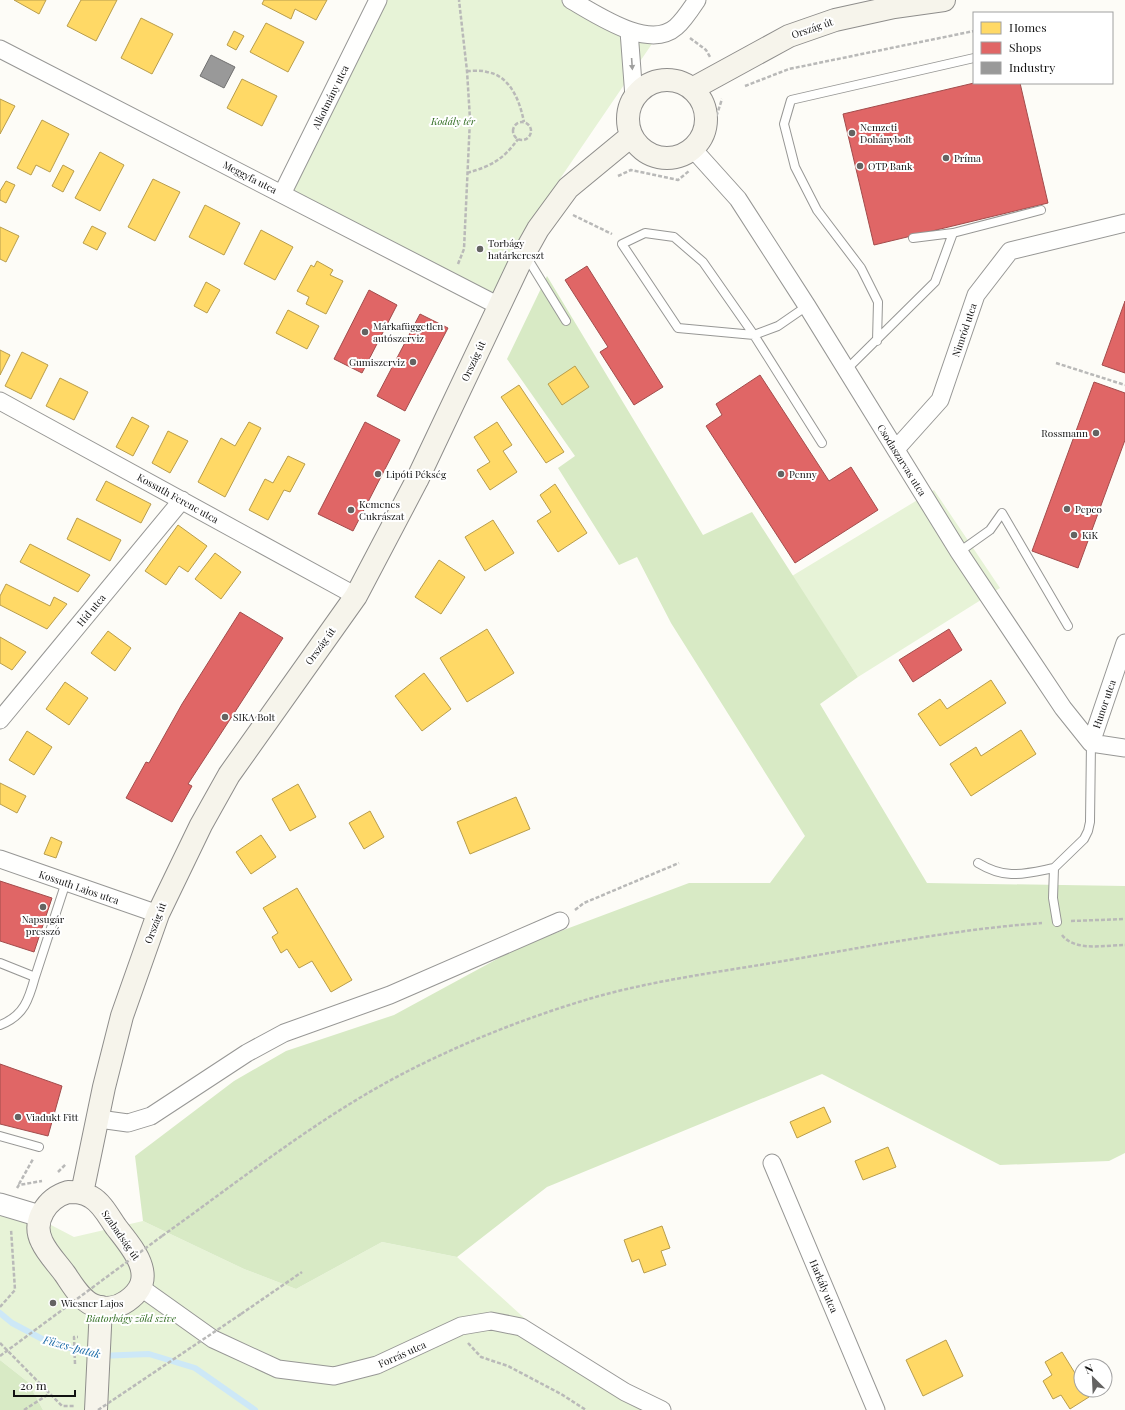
<svg xmlns="http://www.w3.org/2000/svg" width="1125" height="1410" viewBox="0 0 1125 1410" font-family="'Playfair Display',serif">
<style>
.green{fill:#e7f3d7}
.forest{fill:#d8eac5}
.homes{fill:#ffd966;stroke:#b89d4c}
.shops{fill:#e06666;stroke:#a24c4c}
.industry{fill:#999;stroke:#707070}
.lines{fill:none;stroke-linecap:round;stroke-linejoin:round}
.stream{stroke:#cde8f7;stroke-width:6}
.service-casing{stroke:#979795;stroke-width:10}
.minor-casing{stroke:#979795;stroke-width:19}
.tertiary-casing{stroke:#979795;stroke-width:23}
.secondary-casing{stroke:#8e8d8b;stroke-width:24}
.path{stroke:#b9b9b8;stroke-width:2.5;stroke-dasharray:4 2;stroke-linecap:butt}
.service{stroke:#fffffe;stroke-width:8}
.minor{stroke:#fffffe;stroke-width:17}
.tertiary{stroke:#fffffe;stroke-width:21}
.secondary{stroke:#f6f4eb;stroke-width:22}
.path-bridge{stroke:#b9b9b8;stroke-width:2.5;stroke-dasharray:4 2;stroke-linecap:butt}
.oneway{fill:#a0a09f}
.poi-dot{fill:#646362;stroke:#fff;stroke-width:1.5}
.labels{text-anchor:middle;stroke-width:4;stroke-linejoin:round;paint-order:stroke}
.street-label{font-size:10px;fill:#111;stroke:#fff}
.park-label{font-size:10px;font-style:italic;fill:#2f6b1f;stroke:#fff}
.poi-label{font-size:10px;fill:#111;stroke:#fff;text-anchor:start}
.water-label{font-size:11px;font-style:italic;fill:#1768a6;stroke:#fff}
</style>
<rect width="100%" height="100%" fill="#fdfcf7"/>
<path class="green" d="M378,0H571L658,35L523,233L499,306L282,194Z
M934,490L1000,588L858,677L792,576Z
M0,1207L30,1214L74,1237L143,1221L244,1269L296,1289L382,1242L457,1257L575,1364L649,1410H43L28,1382L0,1360Z"/>
<path class="forest" d="M547,276L703,535L752,512L858,677L820,704L927,883L1125,886V1153L1109,1161L1000,1165L822,1074L547,1187L457,1257L382,1242L296,1289L244,1269L143,1221L135,1156L234,1081L286,1051L394,1015L521,946L689,883H770L805,836L671,623L637,557L619,565L558,468L575,456L507,359Z
M0,1360L28,1382L43,1410H0Z"/>
<path class="homes" d="M14,0H46L39,14Z
M81,0H117L96,41L67,26Z
M264,0H327L316,20L295,9L291,19L262,4Z
M141,18L173,34L152,74L121,58Z
M266,23L304,42L288,72L250,52Z
M234,31L244,36L236,50L227,45Z
M242,79L277,96L262,126L227,108Z
M0,99L15,106L0,134Z
M42,120L69,134L50,172L36,165L31,175L17,168Z
M100,152L124,165L100,211L75,198Z
M63,165L74,171L63,192L52,186Z
M153,179L180,192L155,241L128,227Z
M6,181L15,185L6,203L0,200V191Z
M205,205L240,223L224,255L189,237Z
M92,226L106,233L97,250L83,243Z
M0,227L19,236L6,262L0,259Z
M261,230L293,247L275,280L244,264Z
M317,261L333,270L330,275L343,281L326,314L306,304L309,297L297,291L311,265L314,267Z
M206,282L220,290L207,313L194,306Z
M288,310L319,326L307,349L276,333Z
M0,350L10,355L0,375Z
M22,352L48,365L31,399L5,386Z
M575,366L589,387L562,405L548,384Z
M60,378L88,392L74,420L46,406Z
M519,385L564,452L546,463L501,397Z
M132,417L149,426L133,456L116,447Z
M249,422L261,428L225,497L198,482L221,438L235,446Z
M497,422L512,445L503,451L517,472L490,490L477,470L490,462L474,437Z
M168,431L188,441L170,473L152,463Z
M288,456L305,464L290,492L284,490L268,520L249,510L265,479L273,483Z
M106,481L151,504L141,523L96,500Z
M555,484L587,533L558,552L537,521L551,512L540,495Z
M77,518L121,540L110,561L67,539Z
M493,520L514,553L485,571L465,537Z
M178,525L207,546L188,572L179,566L166,585L145,571Z
M30,544L90,575L78,592L20,562Z
M215,553L241,572L221,599L195,579Z
M439,560L465,577L441,614L415,597Z
M6,584L50,606L54,597L67,604L47,629L0,605V596Z
M487,629L514,673L467,702L440,658Z
M108,631L131,648L115,671L91,653Z
M0,637L26,652L12,670L0,663Z
M424,673L451,709L422,731L395,696Z
M991,680L1006,703L940,746L918,714L940,699L947,709Z
M65,682L88,698L69,725L46,709Z
M1021,730L1036,754L971,796L950,764L976,747L981,756Z
M27,731L52,747L34,775L9,760Z
M0,783L26,796L17,813L0,804Z
M298,784L316,817L290,831L272,799Z
M516,797L530,829L470,854L457,822Z
M370,811L384,837L364,849L349,823Z
M261,835L276,857L251,874L236,852Z
M51,837L62,842L56,858L44,854Z
M297,888L352,980L331,992L312,961L299,968L287,949L281,953L272,937L278,933L263,908Z
M824,1107L831,1122L797,1138L790,1122Z
M888,1147L896,1167L863,1180L855,1161Z
M662,1226L670,1248L661,1251L666,1265L644,1273L639,1259L632,1262L624,1240Z
M946,1340L963,1376L923,1396L906,1360Z
M1062,1352L1081,1383V1390H1085L1089,1397L1070,1409L1061,1395L1053,1399L1043,1381L1052,1375L1045,1362Z"/>
<path class="shops" d="M974,83H1020L1048,203L874,245L843,114Z
M587,266L663,387L634,405L600,352L608,347L565,280Z
M369,290L397,305L362,373L334,359Z
M1125,301V373L1102,365Z
M420,314L448,328L405,411L377,396Z
M760,375L829,481L851,467L878,510L795,563L706,426L722,415L716,404Z
M1094,382L1125,393V440L1078,568L1032,551Z
M365,422L400,440L353,531L318,514Z
M240,612L283,638L188,784L192,786L172,822L126,798L146,762L149,763L182,704Z
M949,629L962,650L913,682L899,660Z
M0,881L52,898L34,952L0,941Z
M0,1064L62,1086L48,1136L0,1124Z"/>
<path class="industry" d="M211,55L235,67L224,88L200,76Z"/>
<g class="lines">
<path class="stream" d="M0,1313L12,1323L46,1341L98,1356L149,1354L195,1368L255,1410"/>
<g class="service-casing">
<path id="service" d="M913,238L953,233
M526,256L566,321
M807,306L778,326L754,335L678,328L622,244L645,233L674,237L703,262L754,335L822,443
M877,341L878,302L861,268L817,210L795,167L784,124L791,100L974,58
M846,370L935,282L953,233L1041,210
M959,552L990,530L1002,513L1068,626
M978,863C1006,880 1023,874 1054,868
M1057,922L1053,898L1054,868L1084,839L1088,831L1090,822L1091,743
M0,963L35,977L66,882
M0,1025C24,1016 29,999 35,977
M0,1136L39,1147"/>
</g>
<g class="minor-casing">
<path id="minor" d="M571,0C596,14 649,51 676,27C684,20 691,9 697,0
M629,31L634,97
M0,49L499,306
M693,149L738,199L807,306L959,552L1063,708L1091,743L1125,748
M282,194L378,0
M0,401L356,596
M896,449L940,400L976,295L1010,251L1125,223
M0,720L182,500
M1091,743L1125,643
M0,859L158,914
M99,1119L128,1123L151,1116L247,1053L284,1033L390,995L560,921
M772,1163L876,1410
M140,1287L213,1339L278,1369L334,1376L377,1365L461,1326L491,1321L521,1327L625,1392L662,1410"/>
</g>
<g class="tertiary-casing">
<path id="tertiary" d="M0,1204L40,1216"/>
</g>
<g class="secondary-casing">
<path id="secondary" d="M628 119a39 39 0 1 1 78 0a39 39 0 1 1-78 0Z
M692,89L789,36L835,20L894,7L944,0
M68,1192C76,1192 83,1192 91,1197C102,1203 109,1217 116,1227C133,1249 160,1278 127,1301C117,1308 104,1310 93,1305C80,1299 72,1284 65,1274C57,1263 47,1253 42,1242C31,1220 48,1198 68,1192Z
M82,1193L104,1087L122,1016L158,914L201,825L229,775L356,596L417,480L524,254L538,229L568,188L631,136
M96,1410L101,1307"/>
</g>
<path class="path" d="M690,38L706,50L710,57
M467,71C473,71 481,70 487,72C511,76 520,102 524,122
M745,86L789,69L974,31
M513 131a9 9 0 1 1 18 0a9 9 0 1 1-18 0Z
M709,139L722,99
M467,173C491,166 503,160 518,139
M618,176L631,170L678,180L689,171
M573,215L612,234
M458,264L464,249L470,119L467,71L459,0
M1056,363L1125,385
M575,910L584,903L679,863
M1071,921L1125,919
M1062,935C1075,952 1105,945 1125,945
M58,1172L66,1164
M19,1184L33,1159
M17,1188L19,1185L42,1181
M162,1236C242,1179 320,1116 408,1071C469,1040 533,1015 599,996C665,978 734,970 801,958C881,944 961,929 1042,923
M0,1307L15,1290L11,1229
M241,1314L302,1272
M0,1343L62,1406H75
M468,1343L481,1357L508,1366L561,1394L586,1410
M75,1364L74,1337H78
M24,1410L49,1394"/>
<use href="#service" class="service"/>
<use href="#minor" class="minor"/>
<use href="#tertiary" class="tertiary"/>
<use href="#secondary" class="secondary"/>
<path class="path-bridge" d="M0,1356L162,1236
M98,1410L241,1314"/>
</g>
<defs><path id="oneway-solid" d="M-6-.8H1V-3.2L6.5 0L1 3.2V.8H-6Z"/></defs>
<use class="oneway" href="#oneway-solid" transform="translate(632 64) rotate(86)"/>
<g class="poi-dot">
<circle cx="852" cy="133" r="4"/>
<circle cx="946" cy="158" r="4"/>
<circle cx="860" cy="166" r="4"/>
<circle cx="480" cy="249" r="4"/>
<circle cx="365" cy="332" r="4"/>
<circle cx="413" cy="362" r="4"/>
<circle cx="1096" cy="433" r="4"/>
<circle cx="378" cy="474" r="4"/>
<circle cx="781" cy="474" r="4"/>
<circle cx="1067" cy="509" r="4"/>
<circle cx="351" cy="510" r="4"/>
<circle cx="1074" cy="535" r="4"/>
<circle cx="225" cy="717" r="4"/>
<circle cx="43" cy="907" r="4"/>
<circle cx="18" cy="1117" r="4"/>
<circle cx="53" cy="1303" r="4"/>
</g>
<g class="labels">
<g class="street-label">
<text transform="translate(812 28) rotate(-19)" y="4">Ország út</text>
<text transform="translate(330 97) rotate(-64)" y="4">Alkotmány utca</text>
<text transform="translate(250 177) rotate(27)" y="4">Meggyfa utca</text>
<text transform="translate(964 330) rotate(-71)" y="4">Nimród utca</text>
<text transform="translate(473 361) rotate(-65)" y="4">Ország út</text>
<text transform="translate(902 460) rotate(58)" y="4">Csodaszarvas utca</text>
<text transform="translate(178 498) rotate(29)" y="4">Kossuth Ferenc utca</text>
<text transform="translate(91 610) rotate(-50)" y="4">Híd utca</text>
<text transform="translate(320 646) rotate(-54)" y="4">Ország út</text>
<text transform="translate(1104 704) rotate(-71)" y="4">Hunor utca</text>
<text transform="translate(79 887) rotate(19)" y="4">Kossuth Lajos utca</text>
<text transform="translate(155 923) rotate(-69)" y="4">Ország út</text>
<text transform="translate(121 1235) rotate(55)" y="4">Szabadság út</text>
<text transform="translate(824 1286) rotate(67)" y="4">Harkály utca</text>
<text transform="translate(402 1354) rotate(-24)" y="4">Forrás utca</text>
</g>
<g class="park-label">
<text x="453" y="125">Kodály tér</text>
<text x="131" y="1322">Biatorbágy zöld szíve</text>
</g>
<g class="poi-label">
<text x="860" y="131">Nemzeti<tspan x="860" dy="12">Dohánybolt</tspan></text>
<text x="954" y="162">Príma</text>
<text x="868" y="170">OTP Bank</text>
<text x="488" y="247">Torbágy<tspan x="488" dy="12">határkereszt</tspan></text>
<text x="373" y="330">Márkafüggetlen<tspan x="373" dy="12">autószerviz</tspan></text>
<text x="405" y="366" text-anchor="end">Gumiszerviz</text>
<text x="1088" y="437" text-anchor="end">Rossmann</text>
<text x="386" y="478">Lipóti Pékség</text>
<text x="789" y="478">Penny</text>
<text x="359" y="508">Kemenes<tspan x="359" dy="12">Cukrászat</tspan></text>
<text x="1075" y="513">Pepco</text>
<text x="1082" y="539">KiK</text>
<text x="233" y="721">SIKA Bolt</text>
<text x="43" y="923" text-anchor="middle">Napsugár<tspan x="43" dy="12">presszó</tspan></text>
<text x="26" y="1121">Viadukt Fitt</text>
<text x="61" y="1307">Wiesner Lajos</text>
</g>
<g class="water-label">
<text transform="translate(72 1347) rotate(15)" y="4">Füzes-patak</text>
</g>
</g>
<rect x="973" y="12" width="140" height="72" fill="#ffffff" stroke="#a0a0a0"/>
<rect x="981" y="22" width="20" height="12" fill="#ffd966" stroke="#a0a0a0"/>
<text x="1009" y="32" font-size="12" fill="#111111">Homes</text>
<rect x="981" y="42" width="20" height="12" fill="#e06666" stroke="#a0a0a0"/>
<text x="1009" y="52" font-size="12" fill="#111111">Shops</text>
<rect x="981" y="62" width="20" height="12" fill="#999999" stroke="#a0a0a0"/>
<text x="1009" y="72" font-size="12" fill="#111111">Industry</text>
<g transform="translate(1093 1378) rotate(336)"><circle r="19" fill="#ffffff" stroke="#a0a0a0"/>
<path d="M0-3L7 15L0 10L-7 15Z" fill="#646362"/>
<text y="-6" font-size="11" font-weight="bold" text-anchor="middle" fill="#111111">N</text>
</g>
<path d="M14 1390v6h61v-6" fill="none" stroke="#111111" stroke-width="2"/>
<text x="20" y="1390" font-size="12" fill="#111111" stroke="#ffffff" stroke-width="3" paint-order="stroke">20 m</text>
</svg>
